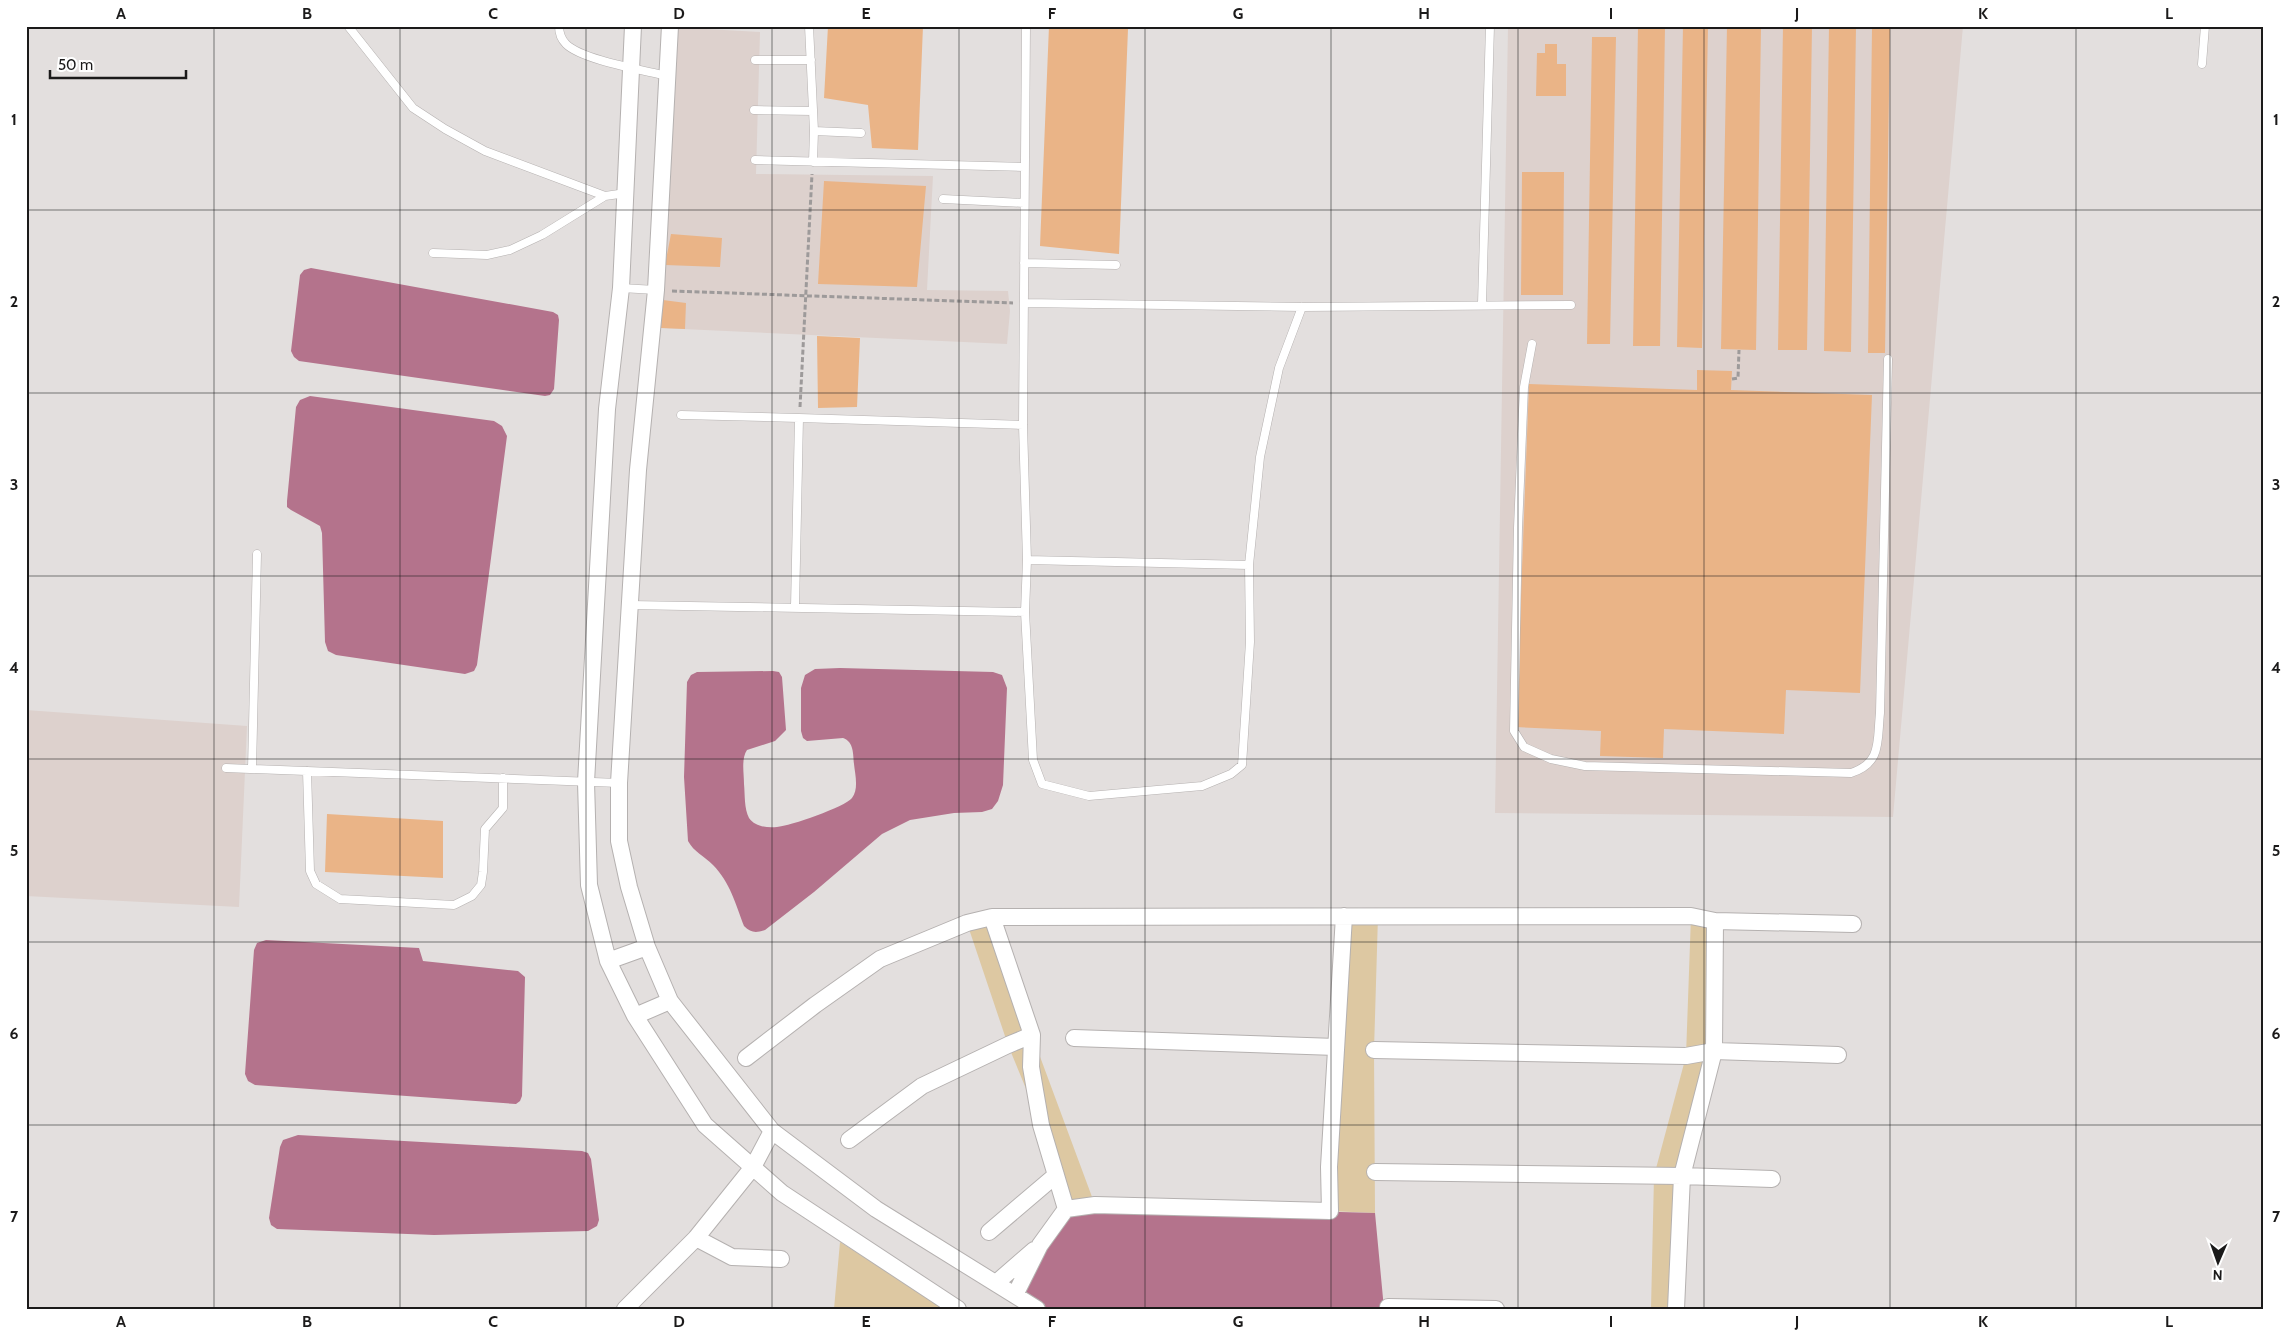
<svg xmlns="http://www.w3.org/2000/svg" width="2290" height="1335" viewBox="0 0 2290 1335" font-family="Cabin,sans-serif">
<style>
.built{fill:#ddd1cd}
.green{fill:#ddc8a2}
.water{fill:#b4738c}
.building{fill:#eab487}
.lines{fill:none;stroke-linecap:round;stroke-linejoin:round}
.lane-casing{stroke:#b5b1b0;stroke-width:9}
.street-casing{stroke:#b5b1b0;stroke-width:18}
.path{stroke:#9d9a9a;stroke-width:3;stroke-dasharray:5 2.5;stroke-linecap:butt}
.lane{stroke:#fff;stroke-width:8}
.street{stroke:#fff;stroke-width:16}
.grid{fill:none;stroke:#1b1a1a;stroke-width:1;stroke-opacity:0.55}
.neatline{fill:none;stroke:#1b1a1a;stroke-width:2}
.grid-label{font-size:16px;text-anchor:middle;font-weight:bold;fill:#1b1a1a}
</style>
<rect width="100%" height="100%" fill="#e3dfde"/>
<path class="built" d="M1508,26H1963L1893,817L1495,813Z
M670,27L760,32L756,174L933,176L927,290L1008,291L1010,311L1007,344L661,328L665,265Z
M26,710L247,726L239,907L26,896Z"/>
<path class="green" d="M1344,916H1378L1374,1050L1375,1213L1330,1211Z
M1691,916L1715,921L1714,1051L1682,1176L1676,1309H1651L1654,1176L1686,1056Z
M992,917L1032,1035L1095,1205L1066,1209L1041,1125L1008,1045L967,923Z
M840,1242L946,1309H834Z"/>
<path class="water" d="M311,268L553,312L558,315L559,320L554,389L550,395L545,396L299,361L294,357L291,351L300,275L304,270Z
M310,396L494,421L502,426L507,436L477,665L474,671L465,674L336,655L328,651L325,642L322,533L320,526L291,510L287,507V501L296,407L300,400Z
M840,668L993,672L1002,675L1007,688L1003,785L998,801L992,809L982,812L954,813L910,820L882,834L814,892L765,930C756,933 751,933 744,926C736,905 730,882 713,865C704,856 694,852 688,841L684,777L687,682L691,675L697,672L773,671L779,672L782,677L786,730L775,741L747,750C741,759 744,773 744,784C745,794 744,809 749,818C755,827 768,828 777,827C790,826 845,807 852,798C859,789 855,774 854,764C853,754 854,742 843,738L807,741L803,738L801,731V688L805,675L815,669Z
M266,940L419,948L423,961L518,971L525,977L522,1096L520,1101L516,1104L255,1085L248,1081L245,1074L254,950L257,943Z
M298,1135L582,1151L588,1153L591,1159L599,1220L597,1226L588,1231L434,1235L277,1229L271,1225L269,1218L280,1147L283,1140Z
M1095,1205L1375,1213L1384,1309H1045L1017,1292L1067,1216Z"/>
<path class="building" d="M828,26H923L918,150L872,148L868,105L824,98Z
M1049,26L1128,29L1119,254L1040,246Z
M1638,26H1665L1660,346H1633Z
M1683,26H1708L1702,348L1677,347Z
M1727,26H1761L1756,350L1721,349Z
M1783,26H1812L1807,350H1778Z
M1829,26L1856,27L1851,352L1824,351Z
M1872,28L1890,29L1885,353H1868Z
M1592,37H1616L1610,344H1587Z
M1545,44H1557V64H1566V96H1536L1537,53H1545Z
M1522,172H1564L1563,295H1521Z
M824,181L926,186L917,287L818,284Z
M671,234L722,238L720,267L665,265Z
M663,300L686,303L685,329L661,328Z
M817,336L860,338L857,407L818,408Z
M1697,370L1732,371L1731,390L1872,395L1860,693L1786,690L1784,734L1664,729L1663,758L1600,756L1601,731L1516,727L1529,384L1697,390Z
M327,814L443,821V878L325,872Z"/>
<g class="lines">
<g class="lane-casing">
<path id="lane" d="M348,26L413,108L445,129L485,151L605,196
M559,26C559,33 561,39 566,44C582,60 643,70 667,76
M809,26L814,131L813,162
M755,60H811
M2202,64L2205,26
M754,110L813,111
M814,131L861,133
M755,160L1024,167
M943,199L1024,203
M433,253L487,255L510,250L542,235L605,196L626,193
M1024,263L1116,265
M621,288L656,290
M1024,303L1302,307L1571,305
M1482,304L1490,26
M1532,344L1524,387L1518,528L1514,731L1524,747L1551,759L1585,766L1851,773C1882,763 1877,741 1880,713L1888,359
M681,415L799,418
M1027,560L1249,565
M630,605L1025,612L1027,560L1023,425L1026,26
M795,607L799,418L1023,425
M1025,612L1033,760L1042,784L1089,796L1202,786L1231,774L1242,765L1250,642L1249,565L1260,457L1279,368L1302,307
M226,768L619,783
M252,769L257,554
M307,771L310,871L316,884L340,899L454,905L472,896L481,885L483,872L485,829L503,808V778"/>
</g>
<g class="street-casing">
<path id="street" d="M633,26L621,288L607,409L586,782L589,885L608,961L635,1016L705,1125L782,1193L958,1309
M670,26L656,290L638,470L619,783V841L629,887L647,947L670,1001L772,1131L876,1209L1037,1309
M608,961L647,947
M635,1016L670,1001
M1074,1038L1336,1047
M1374,1050L1686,1056L1714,1051L1838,1055
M746,1058L815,1005L880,959L967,923L992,917
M849,1140L922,1086L1008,1045L1032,1035
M1375,1172L1682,1176L1772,1179
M1066,1209L1095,1205L1330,1211L1329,1167L1344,916
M989,1232L1056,1175
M696,1238L732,1257L781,1259
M996,1283L1034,1250
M1015,1295L1040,1245L1066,1209L1041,1125L1031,1067L1032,1035L992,917L1691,916L1715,921L1853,924
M1388,1307L1496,1309
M625,1309L696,1238L753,1167L772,1131
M1676,1309L1682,1176L1714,1051L1715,921"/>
</g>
<path class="path" d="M672,291L1013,303
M1732,379L1738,378L1739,350
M800,407L812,174"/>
<use href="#lane" class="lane"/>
<use href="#street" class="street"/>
</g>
<path class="grid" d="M214,26V1309M400,26V1309M586,26V1309M772,26V1309M959,26V1309M1145,26V1309M1331,26V1309M1518,26V1309M1704,26V1309M1890,26V1309M2076,26V1309M26,210H2264M26,393H2264M26,576H2264M26,759H2264M26,942H2264M26,1125H2264"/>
<rect width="2290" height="1335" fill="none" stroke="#ffffff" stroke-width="55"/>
<g transform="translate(2218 1262) rotate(182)" stroke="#ffffff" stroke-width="4" paint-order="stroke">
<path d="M0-4L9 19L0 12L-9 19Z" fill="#1b1a1a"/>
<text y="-8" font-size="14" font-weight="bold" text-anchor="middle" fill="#1b1a1a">N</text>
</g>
<path d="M50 70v8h136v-8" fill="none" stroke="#1b1a1a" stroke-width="2.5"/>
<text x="58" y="70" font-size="15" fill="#1b1a1a" stroke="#ffffff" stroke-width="4" paint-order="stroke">50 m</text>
<rect x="28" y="28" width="2234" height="1280" class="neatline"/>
<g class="grid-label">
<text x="121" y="19">A</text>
<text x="307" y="19">B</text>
<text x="493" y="19">C</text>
<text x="679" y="19">D</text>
<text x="866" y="19">E</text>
<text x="1052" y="19">F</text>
<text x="1238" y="19">G</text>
<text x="1424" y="19">H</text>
<text x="1611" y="19">I</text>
<text x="1797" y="19">J</text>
<text x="1983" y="19">K</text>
<text x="2169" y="19">L</text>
<text x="14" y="125">1</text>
<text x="2276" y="125">1</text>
<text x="14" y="307">2</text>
<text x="2276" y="307">2</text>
<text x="14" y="490">3</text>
<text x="2276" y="490">3</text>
<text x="14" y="673">4</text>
<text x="2276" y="673">4</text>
<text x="14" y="856">5</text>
<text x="2276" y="856">5</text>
<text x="14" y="1039">6</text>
<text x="2276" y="1039">6</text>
<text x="14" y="1222">7</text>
<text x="2276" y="1222">7</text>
<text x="121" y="1327">A</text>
<text x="307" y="1327">B</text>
<text x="493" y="1327">C</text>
<text x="679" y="1327">D</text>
<text x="866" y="1327">E</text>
<text x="1052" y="1327">F</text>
<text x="1238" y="1327">G</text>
<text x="1424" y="1327">H</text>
<text x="1611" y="1327">I</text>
<text x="1797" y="1327">J</text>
<text x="1983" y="1327">K</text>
<text x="2169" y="1327">L</text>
</g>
</svg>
